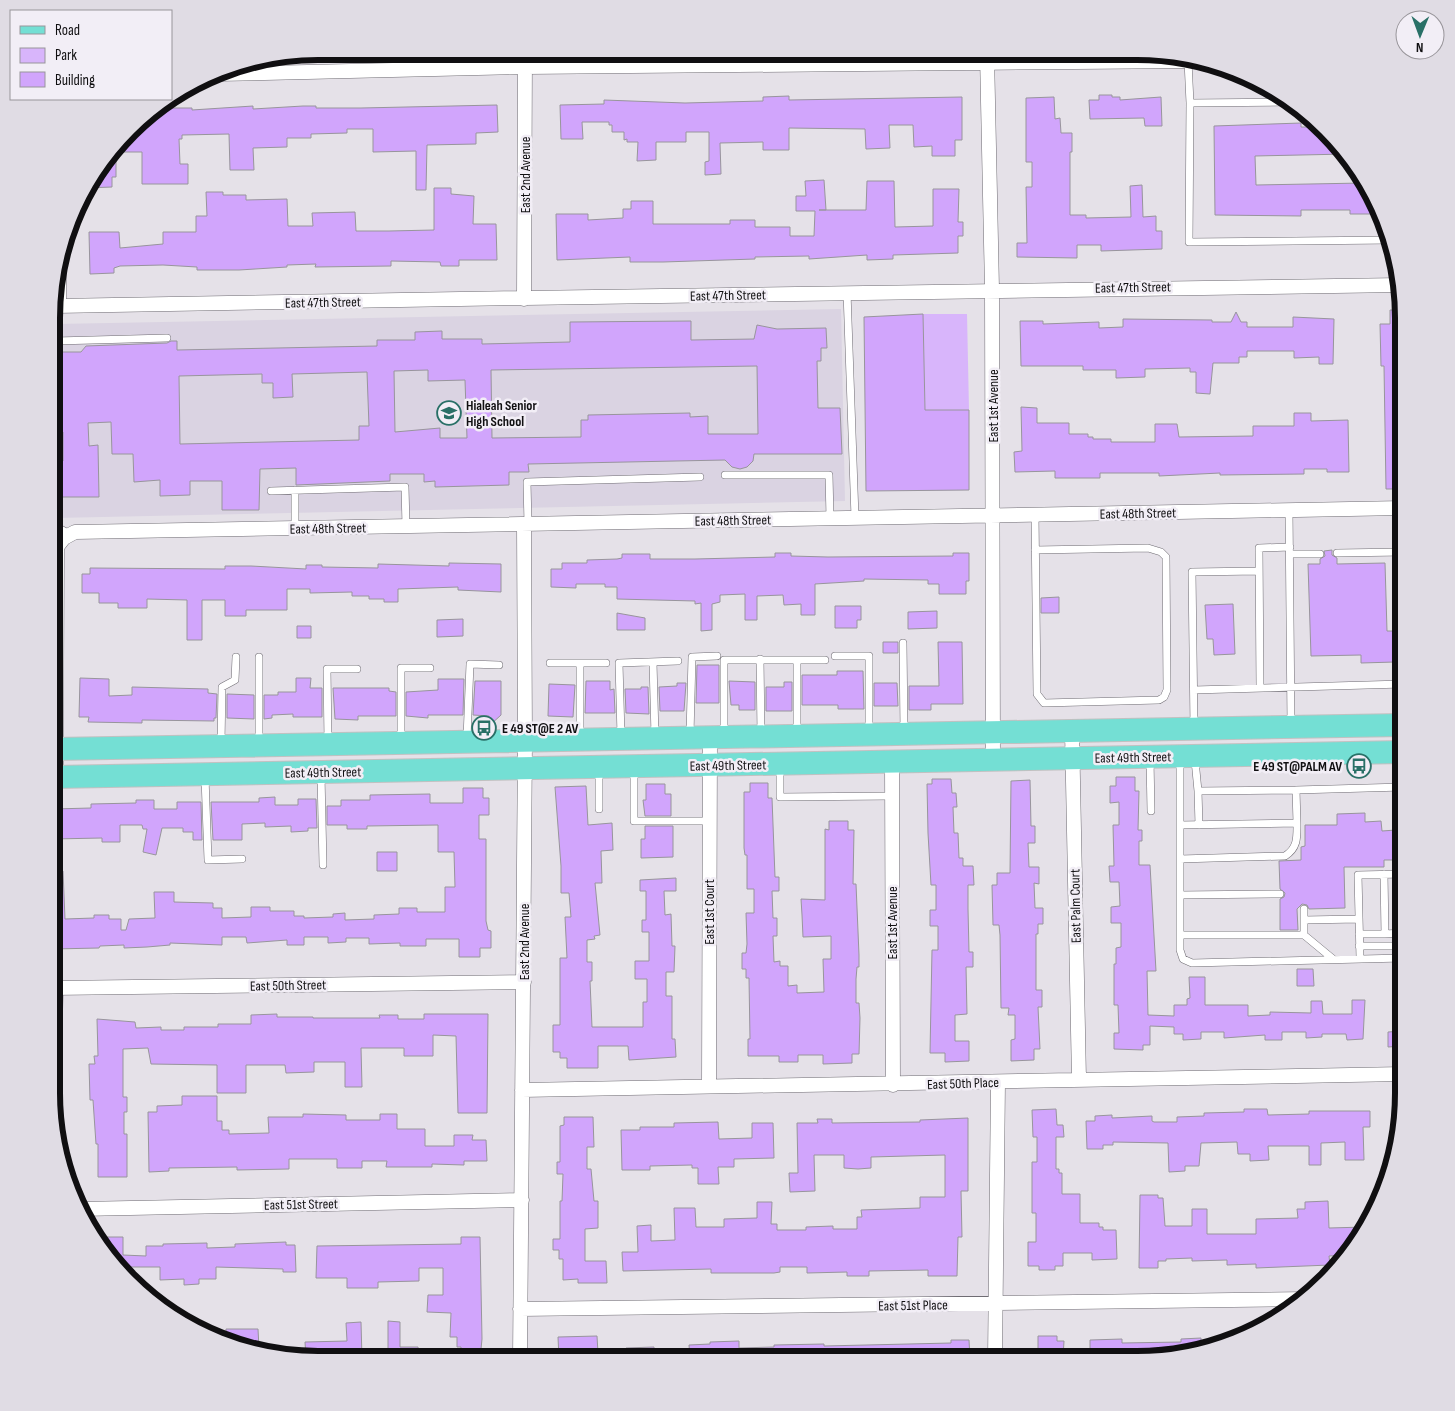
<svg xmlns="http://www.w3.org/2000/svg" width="1455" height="1411" viewBox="0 0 1455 1411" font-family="'Sofia Sans Condensed',sans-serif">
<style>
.built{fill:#dad3e2}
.green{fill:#d8b5fb}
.building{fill:#d1a5fc;stroke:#98959c;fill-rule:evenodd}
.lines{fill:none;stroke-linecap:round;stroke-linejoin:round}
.lane-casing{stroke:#6f6c73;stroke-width:8}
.street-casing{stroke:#6f6c73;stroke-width:15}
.primary-casing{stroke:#c1c1c1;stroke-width:24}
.lane{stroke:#fff;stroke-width:7}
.street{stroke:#fff;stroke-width:14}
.primary{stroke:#74dfd4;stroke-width:22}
.labels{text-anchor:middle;stroke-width:5;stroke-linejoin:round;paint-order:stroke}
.street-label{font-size:14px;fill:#100f11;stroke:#f2eef6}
.poi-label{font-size:14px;font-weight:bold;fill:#100f11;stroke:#f2eef6;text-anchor:start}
.rim{fill:none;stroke:#100f11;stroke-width:6}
</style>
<rect width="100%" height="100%" fill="#e5e1e8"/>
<path class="built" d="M841,309L845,501L55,518L56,324Z"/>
<path class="green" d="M923,314H967L969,410H925Z"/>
<path class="building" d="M1099,95H1112V97H1120V100L1161,97L1162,126H1145L1144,118L1090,119L1089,100H1099Z
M789,96V100L962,97V140H955V156H932V146L914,147L913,125H889L890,148L866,149L865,129L789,128V150H763V142L720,143L721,174L705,175V162L709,161V132H686V142H656V160L637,161L638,142H627V139L624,140V132H612V125H609V122H582L583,139H561L560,105L604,104V100L685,103L763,101V97Z
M1054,97L1055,119L1060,118L1061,133H1072V152H1070V215H1086V218L1131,217L1130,186L1142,185L1143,217L1156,216V231H1162V249L1101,251V245H1077V258L1017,257V243H1027L1026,187H1032V162H1026V98Z
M497,105L498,132L476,133V144L427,145L426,190H416V151L373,152V129H347V133L311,134V138H287V147L253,148L254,170H230L229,134L182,135V139H179L180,164H188V184H142V152H116V177H112V187L86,188L142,117L158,108H192V110L253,106V109L303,106H316V108H361Z
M1301,123V127H1316L1347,154L1255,156L1256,185L1363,183L1380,214H1350V210H1301V216L1215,215L1214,126Z
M824,180L826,210H819H866L867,181H894L895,227L933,226V189H959L958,222H963V236H958V253L893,255V259L867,260V255L809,259V256L755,257V259L663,262H630V257L557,260L556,214H588V220L623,218V209H631V201H653V224H730V220H755V227H790V236H814L815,211H796V196H806L805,181Z
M434,188H451V194L474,196L473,224H496L497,260H459V266H441L440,262L391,261V266L315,267L316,264L287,265V267L239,270H197V267L163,265L120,266L114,268V273L90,274L89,232H119L120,248L163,244V232H196V216H207L206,192H223V195H246V200L287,199L288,226H313L312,213L355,212L356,231H389L434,230Z
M1390,310H1403V489H1386L1384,366H1381L1380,324H1390Z
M1236,312L1241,322H1247V327H1293V317L1334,319L1333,364H1319V357L1294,358V351H1247V357H1239V363H1213L1210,394L1196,393V372H1190V368L1145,369V377L1116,378V370H1083V366H1021L1020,321H1043V324L1099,322V328L1123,327V319L1212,320V322H1231Z
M923,314L925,410H969V490L866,491L864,317Z
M691,321V340L754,339L757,325L777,329L826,328L827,348H821V361H817L818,408H840L842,454H754L753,461L747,467L740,469L732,467L725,460L528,464L529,472H509V485L435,487V481L424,482V474H390V481L296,485V468L260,469L259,510H222V481H190V495L160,496V480L134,482L133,454H112L111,422L88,423L89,446L98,445L99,497H55V461H63V432H55L56,352H81L86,346L167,343L171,341H177V350L377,346V340H415V332L442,331V339H482V344L570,342V322ZM757,366L758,434H708V416L690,417V413L588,415V420H581V437L492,438L491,370ZM428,370V381L465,380L467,438H440V428L395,432L394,371ZM367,372L369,426H359V440L180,444L179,376L262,374V383H273V398L293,397L292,374Z
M1021,407L1037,408V423H1069V434H1088V437H1093V439H1111V442H1155V424H1177L1179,437L1253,436V426H1294V413H1311V421L1348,420L1349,472H1327V469H1304V474L1220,475V473L1159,476V473H1100V478H1055V471L1015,472L1014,452L1022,451Z
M1332,550V555L1337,558V564L1385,563L1387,631H1394L1395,662L1361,663V655L1311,656L1308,564H1320V559L1325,556L1324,551Z
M775,553H791V556L828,557L953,556V553H969V581H966V594H939V584H928V580L864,579V581L815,584V615H801V604L784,605L783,595L757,596V620H745V594L720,595V602L712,604V630L701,631V603L695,604V601L617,599V587H605V584H576V588L551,587V569H562V563H587V560L617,559L622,558V554H650V559H695L775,557Z
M449,563L501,564V592L458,590V587L398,589V602H384V599H369V596H352V592L310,593V589H287V610H246V616H225V600H202V640H187V600L147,599V608H118V603H99V593H82V574H90V568L225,569V566H251L306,569V565H322V567L378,568V564L449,566Z
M1059,597V613H1041V598Z
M1233,604L1235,654L1214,655L1213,639H1207L1205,605Z
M835,606H861V620H857V628H835Z
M937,611V628L908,629V612Z
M617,613L645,618V630H617Z
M463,619V636L437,637V620Z
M297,626H311V638H297Z
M883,642H898V653H883Z
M938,642H962L963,704H931V710H909V686H939Z
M697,665H719V703H696Z
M837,671H863L864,709H838V705H802V675H837Z
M80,678L109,679V696L132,695V687L208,689V693L217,694L216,718H214V721L142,720V723L88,722L89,717H79Z
M296,678H311L310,688H322V717H293V714L272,715V718L264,719V695H278V692H296Z
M438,679H464L463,715H428V718L406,716V692L438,690Z
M475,681H501V715L489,726V716L473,715Z
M586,681H610V690L614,689L615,713H585Z
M729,681L755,682V710H739V705H731Z
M784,682H792V711H766V687H784Z
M677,683H686L684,711H660L659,687L677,686Z
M874,683H897L898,706H874Z
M549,684L575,685L573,717L548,716Z
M641,687H648L649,714L626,713L625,689H641Z
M333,688H389V691L396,692V716H358V720L335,719Z
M227,694L254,695V719L227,718Z
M1116,777H1135V791H1139L1138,830H1142V841H1139V865H1150L1156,971H1147L1148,1015L1174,1016V1005H1187V999L1190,998L1189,977H1205V1005H1248V1016L1270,1015V1012L1311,1013V1001H1322L1323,1014H1352V1000H1365L1363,1039L1347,1040L1346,1034H1322V1037L1306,1038V1032H1282V1040H1265V1035L1224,1038V1032H1201V1039L1183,1040V1034H1174V1027L1150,1026V1045H1143V1050L1114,1049V1033H1119L1118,1005H1114V964H1116V948L1121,947V923H1111V907L1120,906L1119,882H1110L1109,866H1114L1113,825H1119V802L1110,803V786H1116Z
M932,779H951L952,793H956L957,807H953L954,833H958L959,858H963V866H973L974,885H968V909L969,952H973V967H966L967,1014L955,1015V1041H969V1061L945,1062V1053H930L932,950H938V926H930V910H936V885H931L928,833L927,784H932Z
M1030,780L1031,826H1035V843H1028L1029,867H1039V884L1034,883L1035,908H1043V924H1038V934H1036V990H1042V1007H1038L1040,1049H1034V1060L1011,1061V1040L1015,1039V1015H1008L1009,1008H1001L1000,935L999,925H993L992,885H997V873H1010L1011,781Z
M750,783H768V798H772L775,877H779V891H772L773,918H777V936H773L774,962L780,961V966H788V986L797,985V993L824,992L823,959H831V936L803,937L802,915L801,899L825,900V829L829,830V821H848V830H854L853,884H856L859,955V967H857L856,979V1003H859L860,1018L859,1054H852V1063L823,1064V1055H798V1062H779V1056H748V1039H750L749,978H746V969H742V953H746L747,944L746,913H754V889H747V855H745L744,848V792H750Z
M646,784H665V794H671V816H645L643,800H646Z
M586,786L588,825L612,823L613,850L601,851L602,883H595L600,935L594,936L595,939L587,940V962H592V981H590L592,1027H643V1002H647V979H635V961H649V932H642V920H646V891H640V880L676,878V891H664L665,915L671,914L672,946H675L674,972H666V996H672V1039H675L676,1057L629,1060L628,1046H598V1068H567V1058H560V1052H553V1025H560V958H567L565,917H571L569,893H561V866L555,787Z
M463,788H483V798H489V815H479V839H486V921L488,930L491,931V948H480V957H459V939H426V946H400V943L369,944V938H346V942L328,943V937H304V945H287V940L247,943L246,937H222V945L170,943V945L147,947L124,948V945L100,946L99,948L53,949V872L63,871L65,919L94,918V915H109V919H121V930H126L129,919L155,918L154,892H174V902L213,903V908H222V918L251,917V907H270V911H294V916H304V918L333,917V914L345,913V920L374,919V915L399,914V908H417V912H445V887H455L454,852H438V825L367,826V829H347V825H327V806H341V800H370V795L430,794V803H463Z
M275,797V805H298V799H316L317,828H308V831L291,832V826L265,827V823L242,824V840H213L211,802H259V798Z
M136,800H154V809H177V802H201L202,840H193V832H183V828H162L156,855L143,852L147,829H143L142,825H120V842H102V838L53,839V809L91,808V804L136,803Z
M1365,813V822L1381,821L1382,831L1396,830V860H1384V867H1344L1345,908L1309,909L1307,905L1302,904L1297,909L1298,930H1280V899L1284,897L1285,893L1280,889L1279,861L1301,860V847L1305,846V825H1337V814Z
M645,826H673V857L641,858V839H645Z
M377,852H397V871H377Z
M1297,969H1313L1314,986H1297Z
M277,1014V1017H313V1018H380L379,1015H398V1019H424V1014H488L487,1113H458L456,1036L433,1035V1056H404V1048H361L362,1087H345V1062H314V1072L286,1073L285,1065H246V1093H217V1065L151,1064L148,1048L123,1049V1097H127V1112H124V1134H127V1177H98V1144H96L93,1100H90L89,1064H95L94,1056H98L97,1019L135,1022L136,1028L161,1027V1030H184V1027H218V1024H251V1015Z
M1403,1031V1046L1388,1047V1032Z
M182,1096H217V1121H222V1130H229V1134L269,1133L268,1117H303V1114L346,1115V1120H380V1114H397V1129H425V1146H454V1135H473L472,1140H486L487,1161H464V1165L432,1164V1167H386L387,1161H362V1168H337V1159H289V1169L237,1170V1167L169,1168V1171L149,1172L148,1112H157V1106L182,1105Z
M1056,1109L1057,1125H1063L1064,1137H1056V1169H1059V1173H1062V1194H1080V1223H1099V1227H1103V1230H1116L1117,1259L1092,1260V1253H1063V1266H1055V1270H1039V1266H1028V1242H1036V1213H1032V1162H1037V1137H1033L1032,1110Z
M1244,1109H1267L1268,1115L1309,1114V1111H1370V1127H1363L1364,1160H1345V1142L1321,1143V1165H1309V1146H1268L1269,1160L1250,1161V1154H1238L1237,1142L1201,1143L1199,1166H1185V1171L1169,1172L1168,1143L1113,1142V1145H1103V1149H1087L1086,1121H1095V1116L1112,1115V1118L1152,1116V1121L1154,1122H1177V1117L1204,1116V1113L1244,1112Z
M564,1117H593L594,1147H587V1169H591L594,1201H598V1228L585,1229V1261H606L607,1283H578V1279L563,1280V1259H559V1250H553V1239H560V1201H562L563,1174H557V1162H560V1126L564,1125Z
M968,1118V1191H961L962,1237H958L957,1276H928V1270L869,1271V1276H847V1272L807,1273V1267H780V1272L774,1273H711V1269L623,1271L622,1252H638L637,1226L651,1225V1241L675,1240L674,1208H695L696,1227H724V1219L757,1218V1202H772L771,1224H777V1230H806V1227L833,1226V1229H857V1217H862L861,1210L920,1208V1197H945V1155L871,1157V1168L858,1169L844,1168V1155H814L815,1191L790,1192L789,1173H798L797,1123H818L817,1119H832V1123L920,1122V1120Z
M718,1122L719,1139L752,1138V1123H773L774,1158L734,1159V1167H718L719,1184H698V1168H692V1165L650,1166V1170H622L621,1130H640V1127H674V1123Z
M1140,1195H1158V1198H1163L1165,1226H1192V1209H1207V1234H1256V1219L1298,1218L1297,1209H1305V1202L1328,1201L1329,1228L1365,1227L1347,1255L1329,1256L1330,1265L1256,1268V1264L1227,1265V1260L1192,1261V1258L1166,1259V1261H1158V1268H1139Z
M96,1237H123V1255L146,1256V1246H163V1244L207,1243V1248L235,1247V1244L286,1242V1245H295L296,1272H283V1269L216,1267V1279H199V1284L184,1285V1279L160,1280V1267H127V1276L107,1256Z
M461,1237H480L482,1339L480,1359H461V1347H457V1337H450L451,1313L427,1312L428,1295H443V1268H419V1281L378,1282V1288H347V1278H316L317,1246L461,1244Z
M388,1321L400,1322V1347H418L419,1359H388Z
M361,1322L362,1359H306L305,1342L347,1341L346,1323Z
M226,1329H258L259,1348L226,1339Z
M597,1336L598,1353H590V1359H559L558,1337Z
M1038,1336H1057V1341H1064L1063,1358L1038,1359Z
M1201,1338V1342H1209L1210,1348L1154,1359H1090V1340L1122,1339V1343L1181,1342V1339Z
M951,1340H969L970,1359H690L689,1345L710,1344V1342L739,1341V1348L774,1347V1345L824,1344V1346L951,1343Z
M654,1347V1359H626V1348Z"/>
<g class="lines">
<g class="lane-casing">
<path id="lane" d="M1188,61L1190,103
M1288,102L1190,103L1189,242L1391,240
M847,292L855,517
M56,341L167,338
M725,475H829L830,518
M295,490V528
M271,491L405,487L406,526
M1289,510L1291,724
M528,524L527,482L700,477
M55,526L70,534
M1035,550L1148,548L1161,552L1166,557L1167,690L1164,697L1159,700L1044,703L1037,694L1035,514
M1337,553L1403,552
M1290,554H1320
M903,643L904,731
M835,656H869V731
M259,657V743
M760,659L761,734
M653,662L655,736
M550,663H580V737
M580,663H606
M1260,688L1259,548L1290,547
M1194,690L1403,684
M1194,727L1192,572L1259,571
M797,733V660
M724,734V660H825
M690,735L692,657L717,656
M621,736L619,663L678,661
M467,738L470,664L499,665
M401,740V668H430
M328,741L327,669H357
M221,743L222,687L235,680L236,657
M1180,758V950L1183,959L1192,963L1403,958
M1150,759L1151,811
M780,767V797L892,796
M634,769V821H709
M321,775L323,865
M205,777L208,860L242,859
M1296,790L1403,787
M1198,791L1199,825
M599,809V770
M1180,825L1297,823L1296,790L1198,791L1195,760
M1180,859L1285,856C1298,848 1297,837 1297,823
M1180,895L1280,894
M1304,920L1359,919
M1359,934H1385L1384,874
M1385,934L1403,933
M1180,935H1304V909
M1304,935L1333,959
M1359,946H1403
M1360,958L1358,875L1403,874"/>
</g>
<g class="street-casing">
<path id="street" d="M987,54L992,289L993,760
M218,74L526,67L1193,61
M524,299L525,52
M56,306C504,299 952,289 1400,285
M59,306V259
M1072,731L1079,1080
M892,761L893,1085
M56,777L57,547L64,538L75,532L1403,508
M52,988L524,982
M709,1086L710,737
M522,1090L1403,1074
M53,1116L56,988
M80,1209L522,1200
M520,1309L1306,1299
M520,1359L525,741L524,524
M995,1359L998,1082"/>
</g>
<g class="primary-casing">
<path id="primary" d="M54,749L1403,725
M54,777L1403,752"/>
</g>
<use href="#lane" class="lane"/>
<use href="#street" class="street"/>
<use href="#primary" class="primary"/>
</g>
<defs>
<g id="school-ring" transform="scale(1.25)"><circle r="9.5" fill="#f2eef6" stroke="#297067" stroke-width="1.5"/><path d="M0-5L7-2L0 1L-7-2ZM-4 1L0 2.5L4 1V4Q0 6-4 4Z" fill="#297067"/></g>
<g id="bus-ring" transform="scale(1.25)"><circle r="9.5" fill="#f2eef6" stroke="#297067" stroke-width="1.5"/><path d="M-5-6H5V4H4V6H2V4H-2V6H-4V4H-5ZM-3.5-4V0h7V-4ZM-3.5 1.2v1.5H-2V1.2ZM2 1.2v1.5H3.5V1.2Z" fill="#297067"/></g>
</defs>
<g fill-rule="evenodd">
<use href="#school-ring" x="449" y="413"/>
<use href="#bus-ring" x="484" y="728"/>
<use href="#bus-ring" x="1359" y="766"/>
</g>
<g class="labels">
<g class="street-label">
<text transform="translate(525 175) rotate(-90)" y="5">East 2nd Avenue</text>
<text transform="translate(1133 287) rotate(-1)" y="5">East 47th Street</text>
<text transform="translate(728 295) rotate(-1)" y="5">East 47th Street</text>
<text transform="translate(323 302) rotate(-1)" y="5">East 47th Street</text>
<text transform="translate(993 406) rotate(-90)" y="5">East 1st Avenue</text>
<text transform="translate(1138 513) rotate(-1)" y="5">East 48th Street</text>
<text transform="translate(733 520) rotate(-1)" y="5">East 48th Street</text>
<text transform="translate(328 528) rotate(-1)" y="5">East 48th Street</text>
<text transform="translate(1133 757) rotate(-1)" y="5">East 49th Street</text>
<text transform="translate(728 765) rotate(-1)" y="5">East 49th Street</text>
<text transform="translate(323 772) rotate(-1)" y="5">East 49th Street</text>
<text transform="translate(1075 906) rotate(-91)" y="5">East Palm Court</text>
<text transform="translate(709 912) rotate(-90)" y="5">East 1st Court</text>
<text transform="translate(892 923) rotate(-90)" y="5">East 1st Avenue</text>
<text transform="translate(524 942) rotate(-90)" y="5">East 2nd Avenue</text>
<text transform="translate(288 985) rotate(-1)" y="5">East 50th Street</text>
<text transform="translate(963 1083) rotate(-2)" y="5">East 50th Place</text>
<text transform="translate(301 1204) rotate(-1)" y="5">East 51st Street</text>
<text transform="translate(913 1305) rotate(-1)" y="5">East 51st Place</text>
</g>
<g class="poi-label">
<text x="466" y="410">Hialeah Senior<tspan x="466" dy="16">High School</tspan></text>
<text x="502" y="733">E 49 ST@E 2 AV</text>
<text x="1342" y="771" text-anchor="end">E 49 ST@PALM AV</text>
</g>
</g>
<path d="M0 0H1455V1411H0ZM318 60H1137A258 258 0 0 1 1395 318V1093A258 258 0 0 1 1137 1351H318A258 258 0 0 1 60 1093V318A258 258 0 0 1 318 60Z" fill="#e0dce4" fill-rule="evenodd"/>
<path class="rim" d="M318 60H1137A258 258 0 0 1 1395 318V1093A258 258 0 0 1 1137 1351H318A258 258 0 0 1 60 1093V318A258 258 0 0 1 318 60Z"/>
<rect x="10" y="10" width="162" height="90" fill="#f2eef6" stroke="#98959a"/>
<rect x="20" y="26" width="25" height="8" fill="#74dfd4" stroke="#98959a"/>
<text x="55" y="35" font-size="15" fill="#100f11">Road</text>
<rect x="20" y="48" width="25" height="15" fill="#d8b5fb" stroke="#98959a"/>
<text x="55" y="60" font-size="15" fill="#100f11">Park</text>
<rect x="20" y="72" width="25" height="15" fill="#d1a5fc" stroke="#98959a"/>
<text x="55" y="85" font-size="15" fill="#100f11">Building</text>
<g transform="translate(1420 35) rotate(181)"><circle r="24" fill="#f2eef6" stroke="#98959a"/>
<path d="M0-4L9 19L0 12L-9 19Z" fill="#297067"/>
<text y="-8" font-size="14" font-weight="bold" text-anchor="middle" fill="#100f11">N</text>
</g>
</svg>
